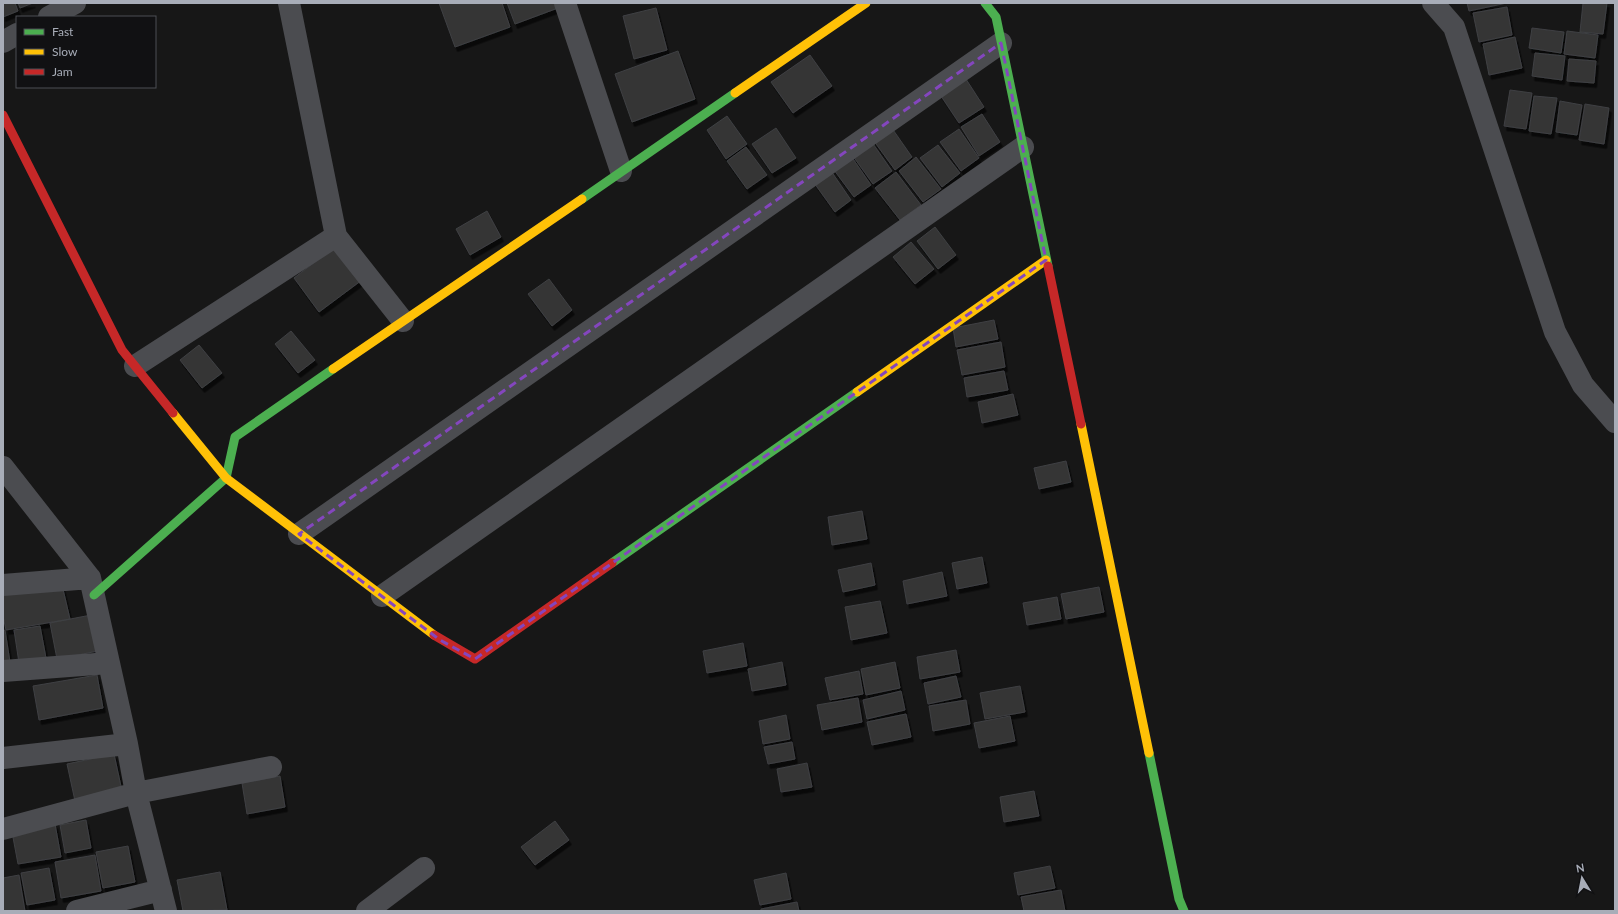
<svg xmlns="http://www.w3.org/2000/svg" width="1618" height="914" viewBox="0 0 1618 914" font-family="Lato,sans-serif">
<style>
.building{fill:#353536;stroke:#3f4043;filter:url(#shadow)}
.lines{fill:none;stroke-linecap:round;stroke-linejoin:round}
.street{stroke:#4b4c50;stroke-width:22}
.fast{stroke:#4caf50;stroke-width:9}
.slow{stroke:#ffc107;stroke-width:9}
.jam{stroke:#c62828;stroke-width:9}
.marked{fill:none;stroke:#8446be;stroke-width:3;stroke-dasharray:8 5;stroke-linejoin:round}
</style>
<defs>
<filter id="shadow"><feDropShadow dx="2.5" dy="4.5" stdDeviation="0" flood-color="#0009"/></filter>
</defs>
<rect width="100%" height="100%" fill="#171717"/>
<path class="building" d="M3,3H15L18,11L3,17Z
M18,3H33L20,8Z
M439,3H502L510,27L455,47Z
M507,3H556L558,8L515,24Z
M1467,3H1507L1469,11Z
M1583,3H1607L1603,34L1580,32Z
M1507,7L1512,35L1479,42L1473,13Z
M656,8L667,50L634,59L623,16Z
M1532,28L1564,32L1561,53L1529,48Z
M1567,31L1598,35L1595,58L1564,54Z
M1515,37L1522,68L1489,75L1483,44Z
M678,51L695,99L632,122L615,74Z
M1535,53L1565,56L1562,80L1532,76Z
M810,55L832,86L793,113L771,82Z
M1569,59L1596,61L1594,83L1567,81Z
M964,76L984,107L959,123L939,93Z
M1510,90L1532,93L1526,129L1504,126Z
M1534,96L1557,98L1551,134L1529,131Z
M1560,101L1582,105L1577,135L1556,132Z
M1585,104L1609,108L1604,144L1579,140Z
M982,114L1000,142L979,156L961,127Z
M727,116L747,144L726,159L707,130Z
M889,124L912,157L895,170L871,137Z
M776,128L796,158L772,173L752,144Z
M959,129L979,158L961,171L940,142Z
M869,138L892,171L873,184L850,152Z
M938,145L960,173L942,187L920,158Z
M746,147L767,175L747,189L727,161Z
M849,153L871,185L854,197L831,166Z
M916,157L941,189L923,202L899,171Z
M829,168L851,200L835,212L812,180Z
M896,172L921,205L900,220L875,188Z
M487,211L501,237L470,255L456,229Z
M935,227L956,255L938,269L917,241Z
M911,242L934,269L915,284L893,257Z
M336,246L362,280L319,312L294,278Z
M549,279L572,310L552,326L528,294Z
M994,320L998,339L956,347L953,328Z
M291,331L315,360L298,373L275,344Z
M1001,342L1005,367L962,375L957,350Z
M199,345L222,373L202,388L180,360Z
M1004,371L1008,390L967,397L964,378Z
M1013,394L1018,415L982,423L978,402Z
M1066,461L1071,482L1039,489L1034,468Z
M862,511L867,539L832,545L828,517Z
M982,557L987,583L957,589L952,563Z
M871,563L875,585L843,592L838,570Z
M942,572L947,596L907,604L903,581Z
M62,585L70,619L6,630L3,616V593Z
M1099,587L1104,612L1066,619L1061,594Z
M1057,597L1061,619L1027,625L1023,603Z
M880,601L887,633L851,640L845,607Z
M91,615L98,651L57,659L50,623Z
M40,626L46,658L19,663L14,630Z
M5,630L10,662L3,664V631Z
M743,643L747,666L707,673L703,651Z
M956,650L960,672L920,679L917,657Z
M782,662L786,685L752,691L748,669Z
M895,662L900,688L866,695L861,669Z
M859,671L863,694L830,700L825,678Z
M97,675L103,708L39,720L33,686Z
M956,676L961,697L928,704L924,683Z
M1020,686L1025,712L985,719L980,693Z
M901,691L905,710L867,719L863,700Z
M858,698L862,722L822,730L817,705Z
M966,700L970,724L933,731L929,706Z
M906,714L911,737L872,745L867,722Z
M786,715L790,739L763,744L759,721Z
M1010,716L1015,741L979,748L974,723Z
M792,742L795,759L768,764L764,747Z
M114,754L122,791L75,801L67,764Z
M807,763L812,787L781,792L777,769Z
M280,776L285,807L247,814L242,783Z
M1034,791L1039,816L1004,822L1000,797Z
M86,820L91,848L65,853L60,825Z
M555,821L569,840L535,865L521,847Z
M55,824L61,857L18,864L12,832Z
M128,846L135,882L103,888L96,852Z
M95,855L101,891L61,898L55,862Z
M1050,866L1055,888L1018,895L1014,873Z
M49,868L55,900L27,905L21,873Z
M220,872L227,910L183,911L177,880Z
M786,873L791,899L760,905L754,880Z
M19,875L25,911H3V878Z
M1061,890L1065,911H1024L1021,897Z
M797,902L799,911H761V909Z"/>
<g class="lines">
<path class="street" d="M289,3L336,236L403,321
M565,3L621,171
M1433,3L1454,27L1555,332L1583,385L1615,422
M49,17L75,3
M3,42L17,34
M135,366L336,236
M3,467L90,578L127,744L136,793L166,911
M299,534L1001,43
M3,585L90,578
M382,596L1023,147
M3,671L109,663
M3,758L127,744
M3,829L136,793L271,767
M77,911L161,890
M367,911L424,868"/>
<path class="fast" d="M985,3L996,17L1048,266
M582,199L735,93
M612,563L857,392
M94,595L226,478L235,437L333,369
M1149,753L1179,899L1184,911"/>
<path class="slow" d="M735,93L866,3
M333,369L582,199
M857,392L1046,260
M173,413L226,478L434,635
M1081,424L1149,753"/>
<path class="jam" d="M3,115L122,350L173,413
M1048,266L1081,424
M434,635L475,659L612,563"/>
</g>
<path class="marked" d="M1001,43L1046,260L475,659L440,640L299,534Z"/>
<rect width="1618" height="914" fill="none" stroke="#a8adb8" stroke-width="8"/>
<rect x="16" y="16" width="140" height="72" fill="#111113" stroke="#4d4f55"/>
<rect x="24" y="29" width="20" height="6" fill="#4caf50" stroke="#4d4f55"/>
<text x="52" y="36" font-size="12" fill="#a8adb8">Fast</text>
<rect x="24" y="49" width="20" height="6" fill="#ffc107" stroke="#4d4f55"/>
<text x="52" y="56" font-size="12" fill="#a8adb8">Slow</text>
<rect x="24" y="69" width="20" height="6" fill="#c62828" stroke="#4d4f55"/>
<text x="52" y="76" font-size="12" fill="#a8adb8">Jam</text>
<g transform="translate(1582 878) rotate(350)" stroke="#111113" stroke-width="3" paint-order="stroke">
<path d="M0-3L7 15L0 10L-7 15Z" fill="#a8adb8"/>
<text y="-6" font-size="11" font-weight="bold" text-anchor="middle" fill="#a8adb8">N</text>
</g>
</svg>
